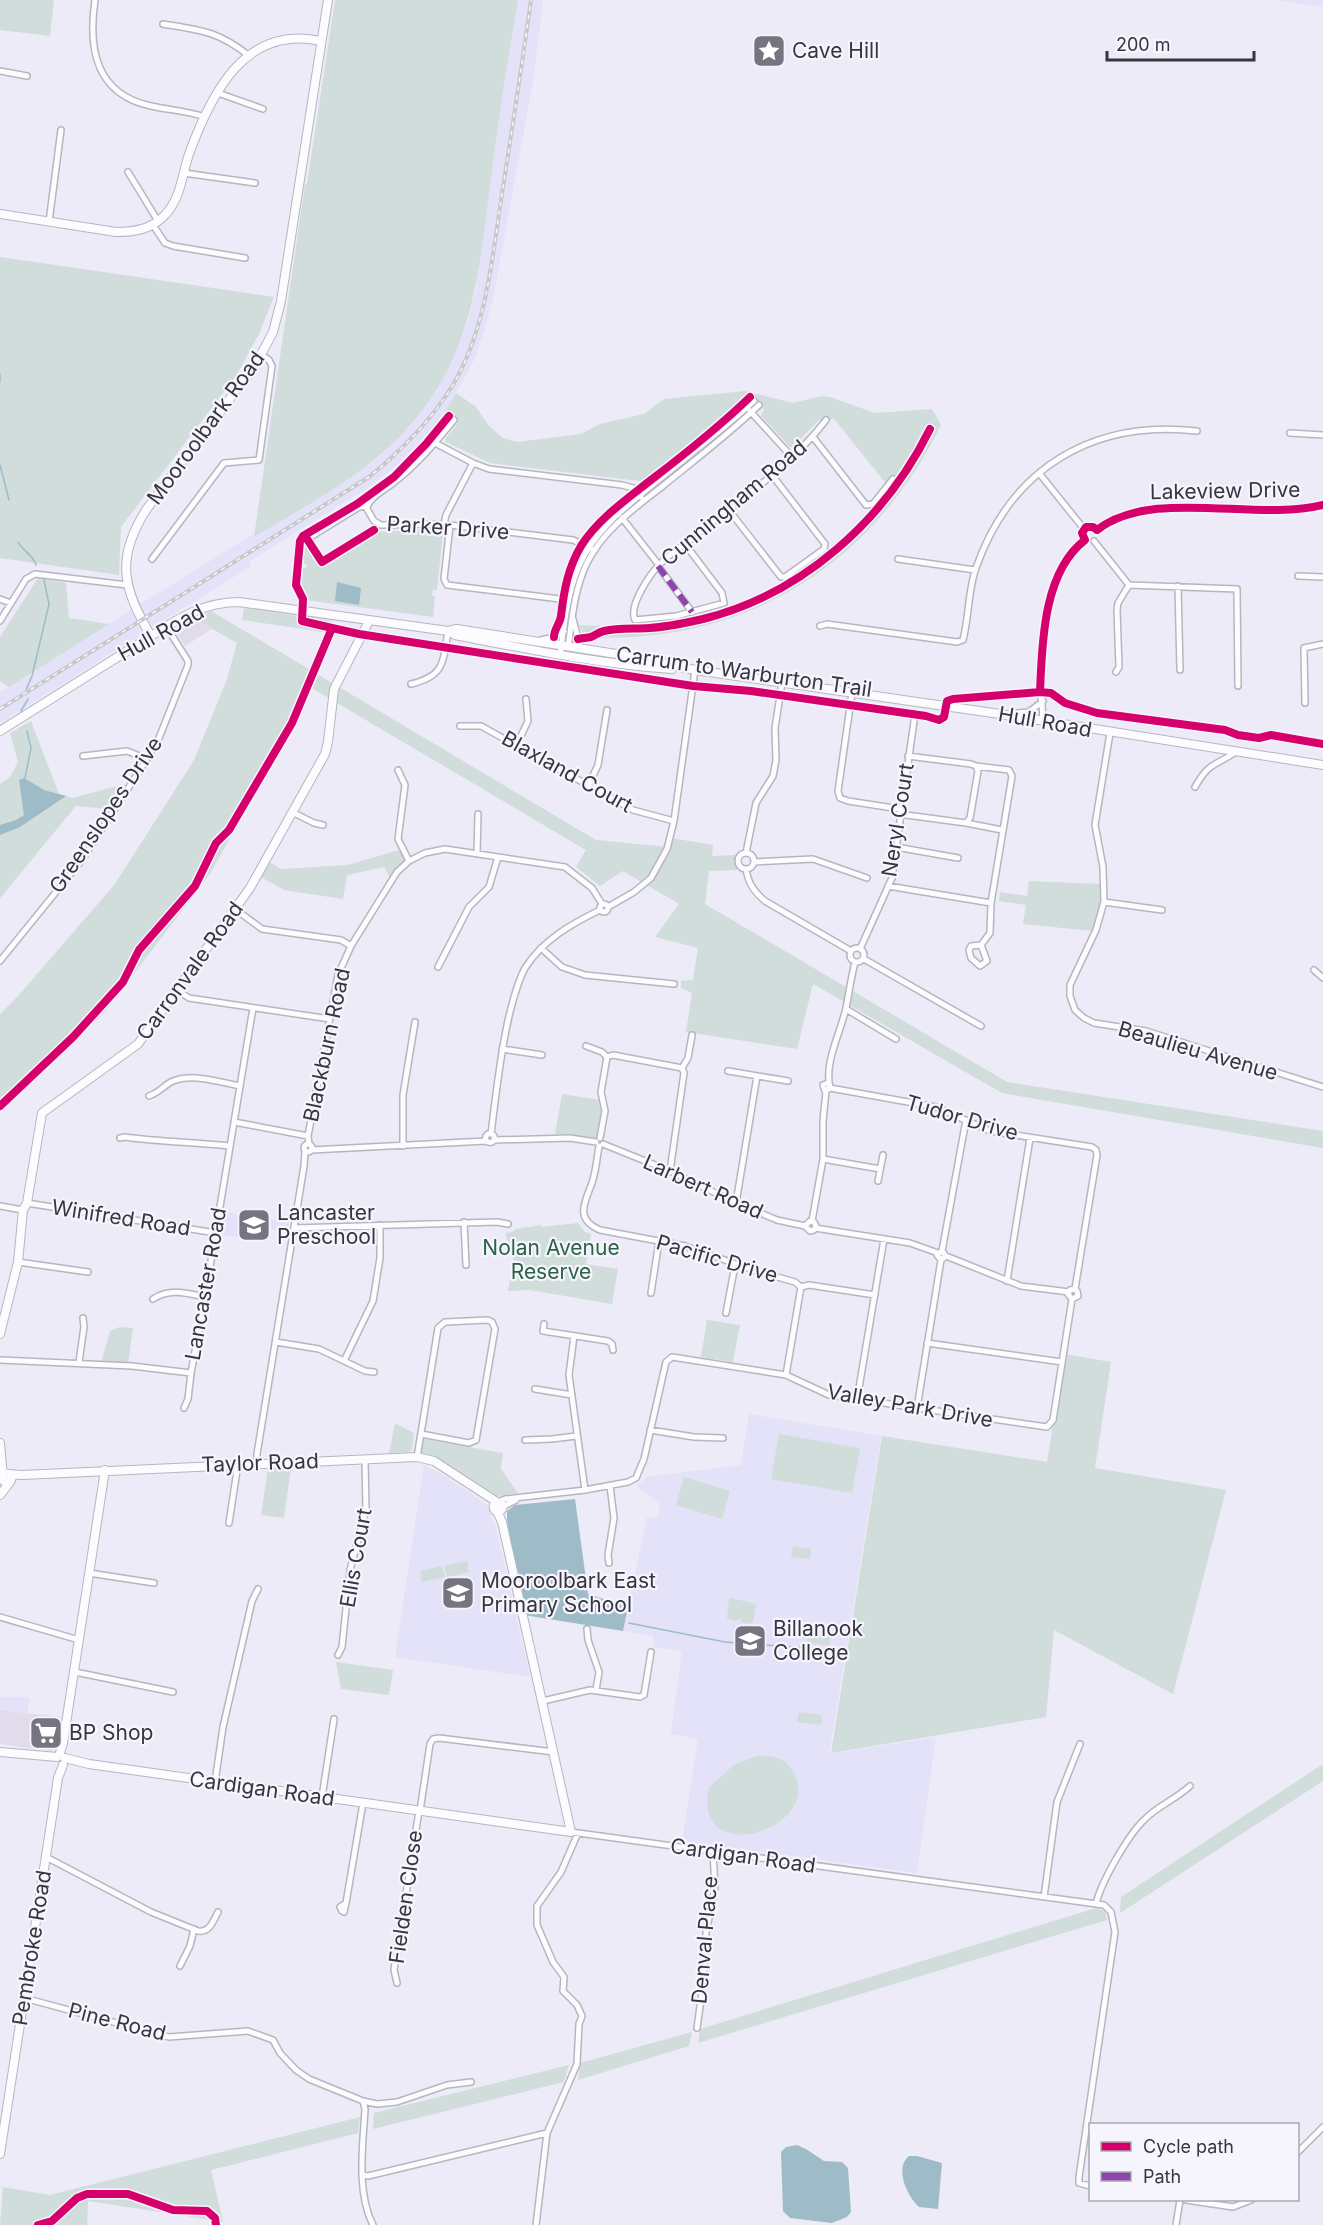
<svg xmlns="http://www.w3.org/2000/svg" width="1323" height="2225" viewBox="0 0 1323 2225" font-family="Inter,sans-serif">
<style>
.commercial{fill:#e1dbec}
.built{fill:#e4e2f8}
.green{fill:#d0ddda}
.water{fill:#9dbcc7}
.lines{fill:none;stroke-linecap:round;stroke-linejoin:round}
.stream{stroke:#9dbcc7;stroke-width:1.5}
.street-casing{stroke:#b7b6bf;stroke-width:8}
.secondary-casing{stroke:#b7b6bf;stroke-width:10}
.primary-casing{stroke:#b7b6bf;stroke-width:10}
.street{stroke:#fcfcfe;stroke-width:5}
.secondary{stroke:#fcfcfe;stroke-width:8}
.primary{stroke:#fcfcfe;stroke-width:8}
.rail-casing{stroke:#c8c8cb;stroke-width:4}
.rail{stroke:#f6f5fe;stroke-width:1.5;stroke-dasharray:4.5;stroke-linecap:butt}
.quiet{stroke:#8e44ad;stroke-width:6;stroke-dasharray:12 6;stroke-linecap:butt}
.cycleway-casing{stroke:#f6f5fe;stroke-width:11}
.cycleway{stroke:#d6006c;stroke-width:8}
.labels{text-anchor:middle;stroke-width:4.5;stroke-linejoin:round;paint-order:stroke}
.poi-label{font-size:21px;fill:#37363e;stroke:#f6f5fe;text-anchor:start}
.street-label{font-size:21px;fill:#37363e;stroke:#f6f5fe}
.park-label{font-size:21px;fill:#2a6445;stroke:#f6f5fe}
</style>
<rect width="100%" height="100%" fill="#ecebf7"/>
<path class="commercial" d="M195,619L212,629L185,646L175,630Z
M0,1710L60,1717L56,1748L51,1751L0,1744Z"/>
<path class="built" d="M518,0H543L533,81L494,294L486,326L475,358L459,388L441,417L420,442L396,466L369,487L250,561V567L153,627L139,605L255,533V536L285,518L363,468L384,451L450,366L468,321L476,289L505,75Z
M1275,0H1323V7Z
M131,610L145,632L0,723V692Z
M221,1211L289,1222L288,1232L253,1227L251,1239L217,1234Z
M749,1414L881,1436L829,1754L936,1737L917,1873L682,1841L698,1739L671,1734L682,1651L653,1647V1636L623,1631L647,1517H658L660,1504L637,1486L647,1477L741,1465Z
M424,1465L450,1479L487,1505L496,1528L530,1677L395,1657Z
M0,1697H29L28,1713L0,1710Z"/>
<path class="green" d="M0,0H54L50,36L0,30Z
M335,0H518C508,57 499,114 492,171C478,272 476,358 400,436C359,478 304,507 254,537L305,184H307Z
M0,257L274,297L259,334L236,376L121,527L119,575L0,558Z
M745,391L793,403L822,396L830,397L875,413L932,409L941,425C871,567 744,645 585,637L579,625C685,632 792,597 865,519C874,509 882,497 891,486L884,481L834,419L819,420L793,447H790L761,416L764,409L747,395L720,420L644,480L640,481L490,463L446,442L445,439L458,423L444,413L456,393L476,407L489,426L503,438L517,442L581,434L600,424L644,414L664,399Z
M432,529L443,532L437,590H433L432,595L435,596L433,617L306,600L300,592L303,568H306L307,565L303,564L306,542L321,566L376,532Z
M38,578L66,583L69,618L109,624L9,687L0,681V637Z
M244,608L332,621L329,633L242,620Z
M211,611L596,840L668,847L671,838L713,845L712,856L737,855L734,862L737,870L709,871L705,904L1007,1082L1323,1131V1148L1002,1093L813,984L797,1049L686,1032L692,993L681,988V981L693,980L698,948L655,937L679,904L623,871L600,886L576,867L586,850L310,687L294,722L210,874L103,1014L63,1053L0,1110V1014L19,995L115,884L194,760L227,679L237,643L195,619Z
M31,721L59,794L73,798L124,784L109,809L76,806L0,898V784L10,777L18,762L10,733Z
M402,849L408,861L391,879L384,867L347,875L343,899L284,890L259,876L268,861L281,869L348,865Z
M1029,881L1101,884L1100,905L1092,931L1023,924L1026,905L999,901L1000,892L1027,896Z
M562,1094L600,1100C603,1111 603,1131 594,1139L555,1134Z
M578,1223L585,1232L591,1234L586,1264L618,1269L612,1304L530,1290L508,1291L514,1257L505,1233L512,1232L516,1229L541,1225L542,1227Z
M707,1320L740,1325L733,1362L701,1357Z
M120,1327L133,1328L128,1365L101,1363L110,1331Z
M1064,1354L1111,1362L1095,1468L1226,1490L1173,1694L1054,1630L1046,1717L831,1753L882,1436L1047,1462Z
M395,1423L414,1433L412,1449L409,1452L389,1453Z
M779,1434L860,1448L852,1493L771,1479Z
M423,1439L503,1453L501,1469L518,1493L497,1496L445,1463L429,1455L421,1453Z
M291,1468L284,1518L261,1515L268,1469Z
M684,1477L730,1491L722,1519L676,1505Z
M793,1546L811,1549L810,1559L791,1557Z
M467,1561L469,1572L447,1577L444,1566Z
M442,1566L445,1577L422,1582L420,1571Z
M731,1598L756,1604L753,1622L750,1624L741,1622V1619H737L736,1621L727,1619L729,1599Z
M809,1631L831,1635L829,1646L807,1642Z
M336,1662L393,1670L389,1695L341,1689Z
M799,1712L822,1715L821,1725L797,1722Z
M757,1756C771,1755 785,1758 793,1771C827,1828 691,1872 709,1787L735,1764Z
M1323,1764V1781L1120,1913L1121,1897Z
M1096,1908L1105,1911L1107,1920L698,2043L700,2029Z
M692,2032L689,2046L578,2080L580,2063Z
M569,2065L564,2082L373,2129L374,2113Z
M360,2117L358,2133L211,2170L223,2222H221V2225H212V2220L88,2201L87,2225H0L3,2187L50,2195Z"/>
<path class="water" d="M337,582L361,588L359,605L335,601Z
M24,778L44,790L66,796L20,827L0,835V825L16,820L24,815L19,780Z
M575,1499L588,1594L628,1607L623,1631L524,1615L507,1520V1511L515,1505Z
M797,2145L806,2149L824,2161L842,2162L848,2168L851,2212L847,2217L832,2223L790,2218L783,2211L781,2152L786,2147Z
M909,2156H917L942,2163L938,2209L919,2207C907,2196 894,2168 909,2156Z"/>
<g class="lines">
<path class="stream" d="M0,374V382
M0,465L9,500
M18,542C23,551 34,556 36,565
M26,690L32,676L49,604L44,580
M21,711L28,699
M25,778L31,748L27,731
M629,1623L725,1642L820,1649"/>
<g class="street-casing">
<path id="street" d="M95,0C88,48 95,94 151,106C169,110 187,111 205,117
M163,24C200,30 218,31 248,55
M0,71L27,76
M218,93L263,109
M128,172L158,221
M184,173L255,183
M49,222L61,130
M153,225L165,243L173,246L245,258
M750,411L792,457
M454,420C435,443 416,466 392,484C384,490 367,499 367,509L374,521L381,525L428,524L450,525L573,540L595,550
M1290,433L1323,435
M813,437L866,505L873,504L893,479
M435,443L473,463L489,469L622,485L633,488L641,497
M1039,473L1084,529
M728,509L781,577H785L824,549L825,544L772,475
M622,518L659,565
M444,524L446,515L473,463
M450,525L444,579L447,585L568,600
M1097,530C1153,487 1254,522 1323,505
M307,539L359,507L367,506
M1094,541L1129,585L1237,589L1238,686
M685,544L722,593L724,603L676,616L635,620C628,606 650,574 660,564C669,555 681,547 691,539C737,502 790,467 826,420
M152,559L224,463L259,460L272,366L269,360L262,355
M898,559L975,570
M658,566L692,612
M1298,576L1323,577
M1178,586L1180,670
M0,599L11,603
M573,619L581,650
M0,621L26,579L35,574L127,585
M820,626L827,624L957,642L963,640C969,617 968,590 976,568C1011,468 1093,419 1197,431
M541,640L554,637L564,631
M568,648C572,619 574,590 587,563C604,529 635,508 664,485C696,459 729,434 759,405
M560,656C564,626 567,594 579,566C597,526 633,501 666,474C696,450 726,427 754,401
M1116,672L1119,667L1117,610L1118,603L1129,585
M411,684C445,676 443,662 448,631
M852,693L838,791L840,798L848,801L900,809
M1305,703L1304,648L1323,644
M1017,713L1029,712L1043,701
M1042,722C1044,706 1041,704 1040,690C1039,673 1042,656 1044,639C1049,604 1053,564 1085,540
M460,726H481L633,810L674,821
M1110,733L1095,825L1103,867L1104,902L1096,930L1070,985V996L1075,1010L1084,1018L1094,1023L1146,1031L1323,1087
M517,744L528,721L526,699
M83,756L127,751L147,759
M976,766L1009,770L1012,776L991,903L990,933L981,945L971,946L969,950L971,958L980,966L987,961L981,945
M398,770L405,785L398,839L409,861
M589,784L598,765L607,710
M1195,787C1209,762 1215,766 1236,752
M292,812L314,823L323,825
M899,814L966,823L970,818L978,771L976,766L971,764L908,756
M966,823L1002,830
M896,847L958,858
M738 861a8 8 0 1 1 16 0a8 8 0 1 1-16 0Z
M746,853L756,803L773,776L776,760L775,728L782,683
M477,854L478,814
M754,862L813,859L867,878
M746,869C748,883 754,892 765,901L851,951
M888,886L991,903
M1104,902L1162,910
M600 908a4 4 0 1 1 8 0a4 4 0 1 1-8 0Z
M608,907L634,892L651,878L667,849L674,821L695,670
M235,909L262,929L341,940L351,946
M850 955a7 7 0 1 1 14 0a7 7 0 1 1-14 0Z
M541,948L562,967L585,975L674,984
M860,949L892,878L914,721
M864,959L981,1026
M0,961L82,860L147,759L159,738L188,665V661L166,626
M438,967L469,907L489,887L498,857
M1314,970L1323,978
M177,990L189,998L330,1019
M846,1009L896,1039
M586,1046L602,1052L607,1057
M502,1049L542,1055
M682,1068L688,1058L692,1035
M728,1071L788,1081
M828,1083L823,1085L825,1091L830,1088C824,1062 840,1035 846,1008C849,993 851,978 855,962
M830,1088L936,1107L990,1131L1092,1147L1096,1150L1097,1155L1075,1289
M149,1096C159,1093 164,1085 173,1081C194,1073 219,1082 240,1086
M234,1122L308,1136
M485.5 1138a4.5 4.5 0 1 1 9 0a4.5 4.5 0 1 1-9 0Z
M491,1134C496,1094 500,1055 509,1016C513,1000 517,983 525,968C543,940 571,924 600,910
M120,1138L125,1137C160,1142 194,1142 229,1146
M600,1138L605,1111L601,1092L607,1057L613,1055L682,1068L684,1073L670,1171
M495,1140L570,1138L596,1142
M309,1144L308,1136L338,975L351,946L397,872L409,861L425,853L445,849L565,867L592,888L602,904
M603,1144L670,1171L736,1203L777,1220L805,1226L810,1231L814,1230L816,1226L814,1222L810,1221L805,1226
M304 1148a4 4 0 1 1 8 0a4 4 0 1 1-8 0Z
M403,1146V1095L415,1022
M599,1146C597,1158 596,1171 592,1183C585,1202 574,1219 600,1230L685,1246L756,1271L795,1282L801,1287L786,1375
M311,1150L486,1141
M823,1159L880,1169
M878,1181L883,1155
M27,1203L216,1233
M736,1203L757,1076
M0,1206L23,1210
M812,1221L823,1159V1121L826,1091
M464,1222L466,1265
M294,1228L497,1222L508,1224
M815,1228L910,1243L938,1253
M942,1251L966,1120
M946,1256L1021,1286L1069,1292
M18,1262L88,1272
M1007,1281L1030,1138
M801,1287L809,1285L875,1295
M651,1293L659,1241
M153,1299C170,1288 186,1293 205,1297
M726,1313L735,1265
M544,1324L543,1331L608,1341L612,1344L613,1350
M574,1336L569,1375L585,1490
M276,1342L319,1349L365,1371L374,1372
M927,1343L1062,1362
M0,1360L132,1366L191,1373L205,1297L253,1008
M344,1361L373,1301L380,1258V1225
M79,1362L84,1327L83,1318
M535,1389L572,1395
M857,1400L884,1239
M184,1408L188,1399L191,1373
M917,1408L941,1260L937,1255L942,1251L946,1256L941,1260
M650,1430L694,1437L723,1438
M525,1440L552,1439L576,1436
M417,1457L422,1427L438,1328L445,1322L488,1320L492,1322L495,1329L476,1440L469,1443L421,1434
M257,1463V1454L304,1166L305,1151
M498,1502L505,1499L585,1490L628,1482L636,1478L644,1459L666,1362L672,1357L786,1375L829,1395L1047,1427L1053,1420L1072,1299L1068,1294L1070,1290L1075,1289L1077,1291L1078,1296L1072,1299
M502,1507L516,1500
M229,1523L238,1464
M609,1563L608,1555L614,1518L610,1486
M89,1573L154,1583
M0,1617L79,1640
M587,1629L588,1640L599,1672L596,1690
M338,1655L342,1647L350,1570L366,1510L365,1459
M75,1672L173,1692
M543,1701L590,1690L640,1697L644,1695L651,1652
M215,1782L223,1727L252,1601L258,1589
M322,1797L334,1719
M420,1811L430,1744L433,1739L439,1738L554,1752
M571,1832L1104,1905L1111,1912L1115,1932L1079,2177V2183L1090,2186
M46,1857L151,1912L198,1931C210,1933 213,1921 218,1912
M1044,1897L1057,1802L1080,1744
M346,1903L340,1907L342,1911L344,1912L346,1903L363,1803
M1096,1904C1101,1882 1128,1835 1145,1819C1158,1806 1176,1799 1190,1786
M180,1966L190,1946L194,1929
M397,1983L394,1970L419,1811
M24,1998L169,2037L248,2031L273,2040L280,2053L296,2070L309,2079L363,2101L377,2104L397,2102L447,2085L471,2082
M697,2028L703,1985L706,1933L715,1887L713,1852
M363,2101L365,2109C363,2144 356,2192 373,2225
M1298,2152L1323,2127
M363,2175L368,2176L547,2133
M1186,2200L1233,2207L1251,2200
M536,2225L547,2133L577,2064L579,2024L582,2016L577,2005L563,1991L564,1977L553,1962L537,1925V1906L561,1872L578,1833
M1176,2225L1180,2200"/>
</g>
<g class="secondary-casing">
<path id="secondary" d="M0,214L116,232C136,232 152,229 166,214C181,197 182,175 189,154C211,94 245,24 321,41
M448,631L457,629L629,656L695,670L1000,714L1323,765
M151,636C179,618 204,602 239,602L448,631L455,635C527,649 599,664 672,669
M0,1334L18,1262L23,1210L27,1203L42,1113L138,1044L250,888L325,754L328,742L334,689L369,621
M0,1443L3,1478
M2.5 1478a4.5 4.5 0 1 1 9 0a4.5 4.5 0 1 1-9 0Z
M9,1474L22,1475L417,1457L434,1461L497,1502
M0,1495L10,1482
M493.5 1507a4.5 4.5 0 1 1 9 0a4.5 4.5 0 1 1-9 0Z
M0,1752L57,1757
M59,1756L63,1743L105,1470
M65,1758L89,1764L571,1832L502,1522L497,1511
M0,2154L58,1778L63,1765"/>
</g>
<g class="primary-casing">
<path id="primary" d="M0,731L151,636C123,589 115,559 146,510L256,364L273,332L281,301L328,0"/>
</g>
<use href="#street" class="street"/>
<use href="#secondary" class="secondary"/>
<use href="#primary" class="primary"/>
<g class="rail-casing">
<path id="rail" d="M0,709L369,477C402,450 432,420 454,383C487,326 492,258 502,194C512,129 522,65 531,0"/>
</g>
<use href="#rail" class="rail"/>
<path class="quiet" d="M658,566L692,612"/>
<g class="cycleway-casing">
<path id="cycleway" d="M307,539L322,562L374,530
M332,628L302,621L303,599L296,585L300,541L303,536L357,504L394,477L426,444L449,416
M554,637C554,629 560,624 561,616C564,590 568,568 581,546C598,519 627,499 651,480C685,454 719,427 750,397
M578,639C582,638 587,638 591,637C596,635 599,632 604,631C618,628 635,629 649,628C668,627 685,623 703,619C803,594 885,520 930,429
M1040,692C1042,644 1043,572 1085,540L1082,533L1086,527H1093L1097,530C1153,487 1254,522 1323,505
M0,1106L73,1037L123,982L139,950L195,886L216,843L229,830L292,723L332,628L359,634L693,686L751,691L926,716L939,720L944,717L947,701L953,699L1040,692L1051,693L1065,703L1097,713L1225,730L1238,735L1259,738L1271,735L1323,744
M38,2225L52,2221L77,2198L87,2194H128L173,2210L207,2211L215,2218L216,2225"/>
</g>
<use href="#cycleway" class="cycleway"/>
</g>
<defs>
<g id="sight-square" transform="scale(1.725)"><rect x="-9" y="-9" width="18" height="18" rx="4" fill="#76757f" stroke="#f6f5fe"/><path d="M0-6L1.8-2.2L6-1.7L2.9 1.2L3.7 5.4L0 3.3L-3.7 5.4L-2.9 1.2L-6-1.7L-1.8-2.2Z" fill="#fff"/></g>
<g id="school-square" transform="scale(1.725)"><rect x="-9" y="-9" width="18" height="18" rx="4" fill="#76757f" stroke="#f6f5fe"/><path d="M0-5L7-2L0 1L-7-2ZM-4 1L0 2.5L4 1V4Q0 6-4 4Z" fill="#fff"/></g>
<g id="supermarket-square" transform="scale(1.725)"><rect x="-9" y="-9" width="18" height="18" rx="4" fill="#76757f" stroke="#f6f5fe"/><path d="M-6-5.5h2.5l.6 2H6L4.5 2H-2.5L-4.4-4H-6ZM-1.5 3.2a1.3 1.3 0 1 0 .1 0ZM3 3.2a1.3 1.3 0 1 0 .1 0Z" fill="#fff"/></g>
</defs>
<g fill-rule="evenodd">
<use href="#sight-square" x="769" y="51"/>
<use href="#school-square" x="254" y="1225"/>
<use href="#school-square" x="458" y="1593"/>
<use href="#school-square" x="750" y="1641"/>
<use href="#supermarket-square" x="46" y="1733"/>
</g>
<g class="labels">
<g class="poi-label">
<text x="792" y="58">Cave Hill</text>
<text x="277" y="1220">Lancaster<tspan x="277" dy="24">Preschool</tspan></text>
<text x="481" y="1588">Mooroolbark East<tspan x="481" dy="24">Primary School</tspan></text>
<text x="773" y="1636">Billanook<tspan x="773" dy="24">College</tspan></text>
<text x="69" y="1740">BP Shop</text>
</g>
<g class="street-label">
<text transform="translate(206 428) rotate(-54)" y="7">Mooroolbark Road</text>
<text transform="translate(1225 491) rotate(-1)" y="7">Lakeview Drive</text>
<text transform="translate(734 503) rotate(-40)" y="7">Cunningham Road</text>
<text transform="translate(448 528) rotate(4)" y="7">Parker Drive</text>
<text transform="translate(161 633) rotate(-29)" y="7">Hull Road</text>
<text transform="translate(744 672) rotate(8)" y="7">Carrum to Warburton Trail</text>
<text transform="translate(1045 722) rotate(10)" y="7">Hull Road</text>
<text transform="translate(567 772) rotate(29)" y="7">Blaxland Court</text>
<text transform="translate(106 815) rotate(-56)" y="7">Greenslopes Drive</text>
<text transform="translate(898 820) rotate(-81)" y="7">Neryl Court</text>
<text transform="translate(190 971) rotate(-54)" y="7">Carronvale Road</text>
<text transform="translate(327 1045) rotate(-78)" y="7">Blackburn Road</text>
<text transform="translate(1198 1051) rotate(16)" y="7">Beaulieu Avenue</text>
<text transform="translate(962 1118) rotate(16)" y="7">Tudor Drive</text>
<text transform="translate(703 1187) rotate(24)" y="7">Larbert Road</text>
<text transform="translate(121 1218) rotate(9)" y="7">Winifred Road</text>
<text transform="translate(717 1259) rotate(16)" y="7">Pacific Drive</text>
<text transform="translate(206 1284) rotate(-80)" y="7">Lancaster Road</text>
<text transform="translate(910 1406) rotate(10)" y="7">Valley Park Drive</text>
<text transform="translate(260 1463) rotate(-2)" y="7">Taylor Road</text>
<text transform="translate(356 1558) rotate(-80)" y="7">Ellis Court</text>
<text transform="translate(262 1789) rotate(8)" y="7">Cardigan Road</text>
<text transform="translate(743 1856) rotate(8)" y="7">Cardigan Road</text>
<text transform="translate(406 1897) rotate(-82)" y="7">Fielden Close</text>
<text transform="translate(705 1940) rotate(-85)" y="7">Denval Place</text>
<text transform="translate(32 1948) rotate(-81)" y="7">Pembroke Road</text>
<text transform="translate(117 2022) rotate(14)" y="7">Pine Road</text>
</g>
<g class="park-label">
<text x="551" y="1255">Nolan Avenue<tspan x="551" dy="24">Reserve</tspan></text>
</g>
</g>
<rect x="1089" y="2123" width="210" height="78" fill="#f6f5fe" stroke="#aaa9b1" stroke-width="1.5"/>
<rect x="1101" y="2142" width="30" height="9" fill="#d6006c" stroke="#aaa9b1" stroke-width="1.5"/>
<text x="1143" y="2153" font-size="18" fill="#37363e">Cycle path</text>
<rect x="1101" y="2172" width="30" height="9" fill="#8e44ad" stroke="#aaa9b1" stroke-width="1.5"/>
<text x="1143" y="2183" font-size="18" fill="#37363e">Path</text>
<path d="M1107 51v9h147v-9" fill="none" stroke="#37363e" stroke-width="3"/>
<text x="1116" y="51" font-size="18" fill="#37363e" stroke="#f6f5fe" stroke-width="4.5" paint-order="stroke">200 m</text>
</svg>
